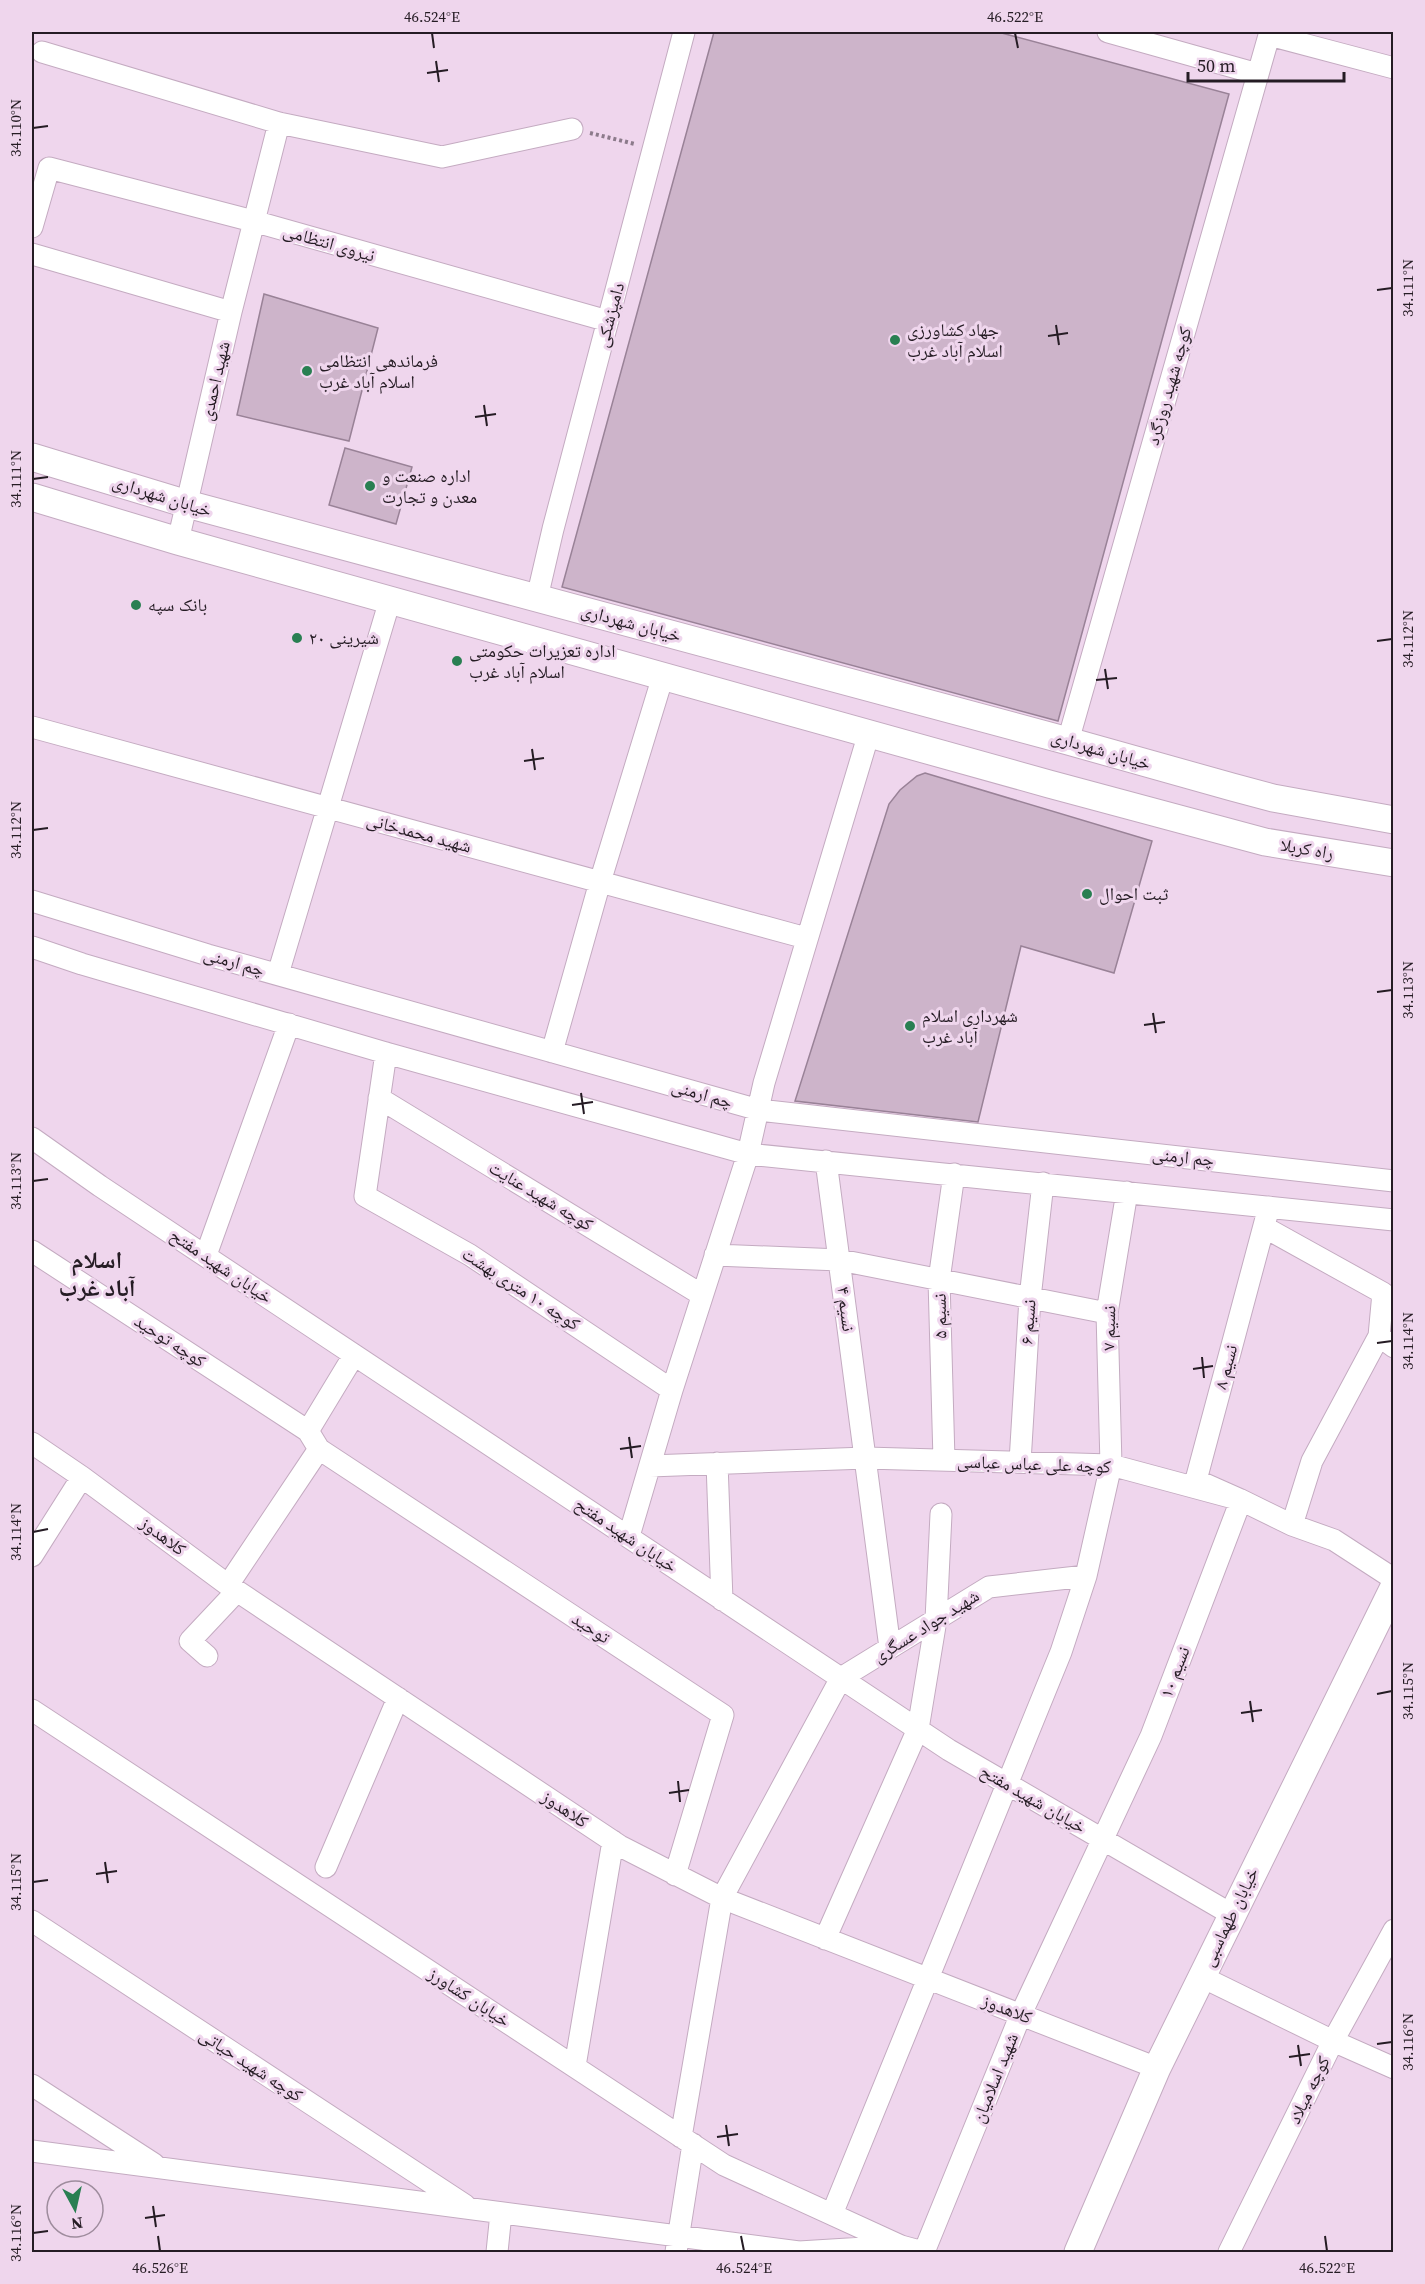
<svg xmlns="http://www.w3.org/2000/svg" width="1425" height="2284" viewBox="0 0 1425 2284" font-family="'Source Serif 4','Noto Naskh Arabic',serif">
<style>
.building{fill:#cdb4ca;stroke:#998297;stroke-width:1.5}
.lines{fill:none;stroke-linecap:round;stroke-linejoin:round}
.minor-casing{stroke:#c4abc1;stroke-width:23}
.major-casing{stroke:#c4abc1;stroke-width:29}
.path{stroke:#8c7b8b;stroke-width:4;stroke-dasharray:3 3;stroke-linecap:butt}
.minor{stroke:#fff;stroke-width:21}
.major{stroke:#fff;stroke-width:27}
.ticks{fill:none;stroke:#251c24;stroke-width:2}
.poi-dot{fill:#297f52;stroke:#efd6ed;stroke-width:2}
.labels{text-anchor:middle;stroke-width:6;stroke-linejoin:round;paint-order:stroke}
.street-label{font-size:18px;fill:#251c24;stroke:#efd6ed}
.poi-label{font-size:18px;fill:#251c24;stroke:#efd6ed;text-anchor:start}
.district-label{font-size:24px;font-weight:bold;fill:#251c24;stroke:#efd6ed}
.neatline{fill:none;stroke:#251c24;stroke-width:2}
.ticks-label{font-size:15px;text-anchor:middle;fill:#251c24}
</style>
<rect width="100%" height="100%" fill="#efd6ed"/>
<path class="building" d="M714,32H998L1229,94L1058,721L562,587Z
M264,294L378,328L349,441L237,415Z
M345,448L412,467L396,524L329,505Z
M925,773L1152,841L1114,973L1021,946L978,1122L795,1101L889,804L900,790L917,776Z"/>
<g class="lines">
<g class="minor-casing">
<path id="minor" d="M1108,32L1258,74
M1269,35L1394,68
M42,52L279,123L442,157L572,129
M32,227L49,168L253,221L608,321
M32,254L231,312
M178,541L231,312L279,123
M537,598L553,529L684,32
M32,727L806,938
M1068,741L1270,32
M32,901L208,955L759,1110L1394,1181
M32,947L82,964L386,1053L748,1154L1394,1220
M278,974L390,600
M552,1052L600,882L663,676
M386,1053L365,1196L470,1255L672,1390
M379,1098L702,1295
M32,1138L100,1186L949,1750L1231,1914
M826,1161L890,1648
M1264,1227L1383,1293L1379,1336
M32,1251L308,1431
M206,1255L289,1024
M715,1255L840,1260L1107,1313
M32,1443L82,1477L228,1585L620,1846L722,1898L1157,2068
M319,1449L723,1715L675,1875
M944,1460L939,1280L954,1174
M1020,1462L1030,1298L1043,1183
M717,1463L722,1600
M650,1466L866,1458L1111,1465L1241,1500L1292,1525L1334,1540L1394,1579
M1292,1525L1312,1461L1379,1336L1394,1347
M629,1536L672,1390L748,1154L764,1083L869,733
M32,1556L82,1477
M228,1585L319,1449L308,1431L354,1355
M207,1656L190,1641L237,1591
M32,1710L724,2165L901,2246L923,2252
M326,1867L398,1698
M32,1921L465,2205
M825,1939L918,1729L936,1620L941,1514
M1200,1976L1333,2041L1394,2068
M575,2066L613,1841
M32,2085L154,2164
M681,2137L722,1898L841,1678L989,1587L1086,1576
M32,2151L799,2252L897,2246
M832,2214L1061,1652L1086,1576L1111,1465L1107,1313L1127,1192
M497,2252L501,2213
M676,2252L693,2144
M924,2252L1021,2014L1151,1736L1241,1500L1196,1480L1269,1207
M1229,2252L1333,2041L1394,1930"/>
</g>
<g class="major-casing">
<path id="major" d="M32,457L187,504L1068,741L1232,787L1273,798L1394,820
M32,497L178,541L1049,784L1265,842L1394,863
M1078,2252L1157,2068L1394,1587"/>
</g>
<path class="path" d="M590,133L635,144"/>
<use href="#minor" class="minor"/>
<use href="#major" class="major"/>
</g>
<path class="ticks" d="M432,33L434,48M1015,33L1018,48M436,61L439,82M427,73L448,70M33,128L48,126M1377,290L1392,288M1056,325L1059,345M1048,336L1068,333M484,405L487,426M475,417L496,414M33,479L48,477M1377,641L1392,639M1105,669L1108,689M1096,680L1117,678M532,749L535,770M524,761L544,758M33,830L48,828M1377,992L1392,990M1153,1013L1156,1033M1144,1025L1165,1022M581,1093L584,1114M572,1105L593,1102M33,1181L48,1179M1377,1343L1392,1341M1202,1357L1204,1378M1193,1369L1213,1366M629,1437L632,1458M620,1449L641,1446M33,1532L48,1529M1377,1694L1392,1691M1250,1701L1253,1722M1241,1713L1262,1710M678,1781L680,1802M669,1793L689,1790M105,1862L108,1883M96,1874L117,1871M33,1882L48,1880M1377,2044L1392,2042M1298,2045L1301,2066M1289,2057L1310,2054M726,2125L729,2146M717,2137L738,2134M153,2206L156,2227M145,2218L165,2215M33,2233L48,2231M158,2236L160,2251M741,2236L744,2251M1325,2236L1327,2251"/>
<g class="poi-dot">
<circle cx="895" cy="340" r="6"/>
<circle cx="307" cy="371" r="6"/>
<circle cx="370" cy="486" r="6"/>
<circle cx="136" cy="605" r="6"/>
<circle cx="297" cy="638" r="6"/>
<circle cx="457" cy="661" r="6"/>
<circle cx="1087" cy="894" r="6"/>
<circle cx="910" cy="1026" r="6"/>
</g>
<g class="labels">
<g class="street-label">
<text transform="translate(329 243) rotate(16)" y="6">نیروی انتظامی</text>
<text transform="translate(610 315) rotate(-75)" y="6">دامپزشکی</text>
<text transform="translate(215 381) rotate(-77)" y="6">شهید احمدی</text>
<text transform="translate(1169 386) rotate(-74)" y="6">کوچه شهید روزگرد</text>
<text transform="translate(162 496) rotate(17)" y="6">خیابان شهرداری</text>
<text transform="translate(631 623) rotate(15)" y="6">خیابان شهرداری</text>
<text transform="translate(1101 750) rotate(16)" y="6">خیابان شهرداری</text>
<text transform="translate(419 833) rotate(15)" y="6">شهید محمدخانی</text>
<text transform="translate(1307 849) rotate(10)" y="6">راه کربلا</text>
<text transform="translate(234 962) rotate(16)" y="6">چم ارمنی</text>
<text transform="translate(702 1094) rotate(16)" y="6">چم ارمنی</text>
<text transform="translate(1183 1157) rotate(6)" y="6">چم ارمنی</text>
<text transform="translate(541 1196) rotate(31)" y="6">کوچه شهید عنایت</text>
<text transform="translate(221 1266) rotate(34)" y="6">خیابان شهید مفتح</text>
<text transform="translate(521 1289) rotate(33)" y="6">کوچه ۱۰ متری بهشت</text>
<text transform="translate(846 1309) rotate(83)" y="6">نسیم ۴</text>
<text transform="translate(940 1316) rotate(-91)" y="6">نسیم ۵</text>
<text transform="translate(1028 1322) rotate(-86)" y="6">نسیم ۶</text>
<text transform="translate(1109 1328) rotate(-89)" y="6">نسیم ۷</text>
<text transform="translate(170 1341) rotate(33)" y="6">کوچه توحید</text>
<text transform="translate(1226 1367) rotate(-75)" y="6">نسیم ۸</text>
<text transform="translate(1034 1464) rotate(2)" y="6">کوچه علی عباس عباسی</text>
<text transform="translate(626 1535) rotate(34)" y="6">خیابان شهید مفتح</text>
<text transform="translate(163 1536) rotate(37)" y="6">کلاهدوز</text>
<text transform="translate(926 1626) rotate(-32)" y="6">شهید جواد عسگری</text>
<text transform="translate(591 1628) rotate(33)" y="6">توحید</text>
<text transform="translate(1175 1672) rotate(-69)" y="6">نسیم ۱۰</text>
<text transform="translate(1033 1799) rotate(30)" y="6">خیابان شهید مفتح</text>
<text transform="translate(565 1809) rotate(34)" y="6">کلاهدوز</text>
<text transform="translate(1230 1917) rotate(-64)" y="6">خیابان طهماسبی</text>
<text transform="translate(469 1997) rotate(33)" y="6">خیابان کشاورز</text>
<text transform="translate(1007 2009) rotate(21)" y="6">کلاهدوز</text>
<text transform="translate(251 2065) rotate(33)" y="6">کوچه شهید حیاتی</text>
<text transform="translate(995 2078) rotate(-68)" y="6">شهید اسلامیان</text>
<text transform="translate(1309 2090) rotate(-64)" y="6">کوچه میلاد</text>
</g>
<g class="poi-label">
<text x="907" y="336">جهاد کشاورزی<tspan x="907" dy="21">اسلام آباد غرب</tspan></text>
<text x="319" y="367">فرماندهی انتظامی<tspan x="319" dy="21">اسلام آباد غرب</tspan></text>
<text x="382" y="482">اداره صنعت و<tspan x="382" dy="21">معدن و تجارت</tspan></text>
<text x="148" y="611">بانک سپه</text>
<text x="309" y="644">شیرینی ۲۰</text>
<text x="469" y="657">اداره تعزیرات حکومتی<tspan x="469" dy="21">اسلام آباد غرب</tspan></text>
<text x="1099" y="900">ثبت احوال</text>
<text x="922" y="1022">شهرداری اسلام<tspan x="922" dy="21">آباد غرب</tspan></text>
</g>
<g class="district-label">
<text x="97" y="1268">اسلام<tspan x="97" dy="28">آباد غرب</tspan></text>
</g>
</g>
<rect width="1425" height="2284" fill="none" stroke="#efd6ed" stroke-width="66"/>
<g transform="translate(75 2209) rotate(172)"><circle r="28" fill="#efd6ed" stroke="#9e8c9d" stroke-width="1.5"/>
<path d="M0-4.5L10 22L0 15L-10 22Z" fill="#297f52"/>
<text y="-9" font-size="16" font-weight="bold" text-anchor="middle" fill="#251c24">N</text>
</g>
<path d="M1188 72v9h156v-9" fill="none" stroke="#251c24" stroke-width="3"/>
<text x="1197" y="72" font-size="18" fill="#251c24" stroke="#efd6ed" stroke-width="4.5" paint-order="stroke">50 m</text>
<rect x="33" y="33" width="1359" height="2218" class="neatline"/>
<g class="ticks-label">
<text x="432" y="22">46.524°E</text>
<text x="1015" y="22">46.522°E</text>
<text transform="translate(16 128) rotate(-90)" y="5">34.110°N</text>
<text transform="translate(1408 288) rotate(-90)" y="5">34.111°N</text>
<text transform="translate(16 479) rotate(-90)" y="5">34.111°N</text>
<text transform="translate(1408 639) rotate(-90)" y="5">34.112°N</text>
<text transform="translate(16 830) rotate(-90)" y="5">34.112°N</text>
<text transform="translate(1408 990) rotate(-90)" y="5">34.113°N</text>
<text transform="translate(16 1181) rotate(-90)" y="5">34.113°N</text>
<text transform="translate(1408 1341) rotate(-90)" y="5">34.114°N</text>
<text transform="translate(16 1532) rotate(-90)" y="5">34.114°N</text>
<text transform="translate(1408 1691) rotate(-90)" y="5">34.115°N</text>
<text transform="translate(16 1882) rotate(-90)" y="5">34.115°N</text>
<text transform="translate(1408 2042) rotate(-90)" y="5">34.116°N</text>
<text transform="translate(16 2233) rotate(-90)" y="5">34.116°N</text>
<text x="160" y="2273">46.526°E</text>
<text x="744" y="2273">46.524°E</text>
<text x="1327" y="2273">46.522°E</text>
</g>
</svg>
